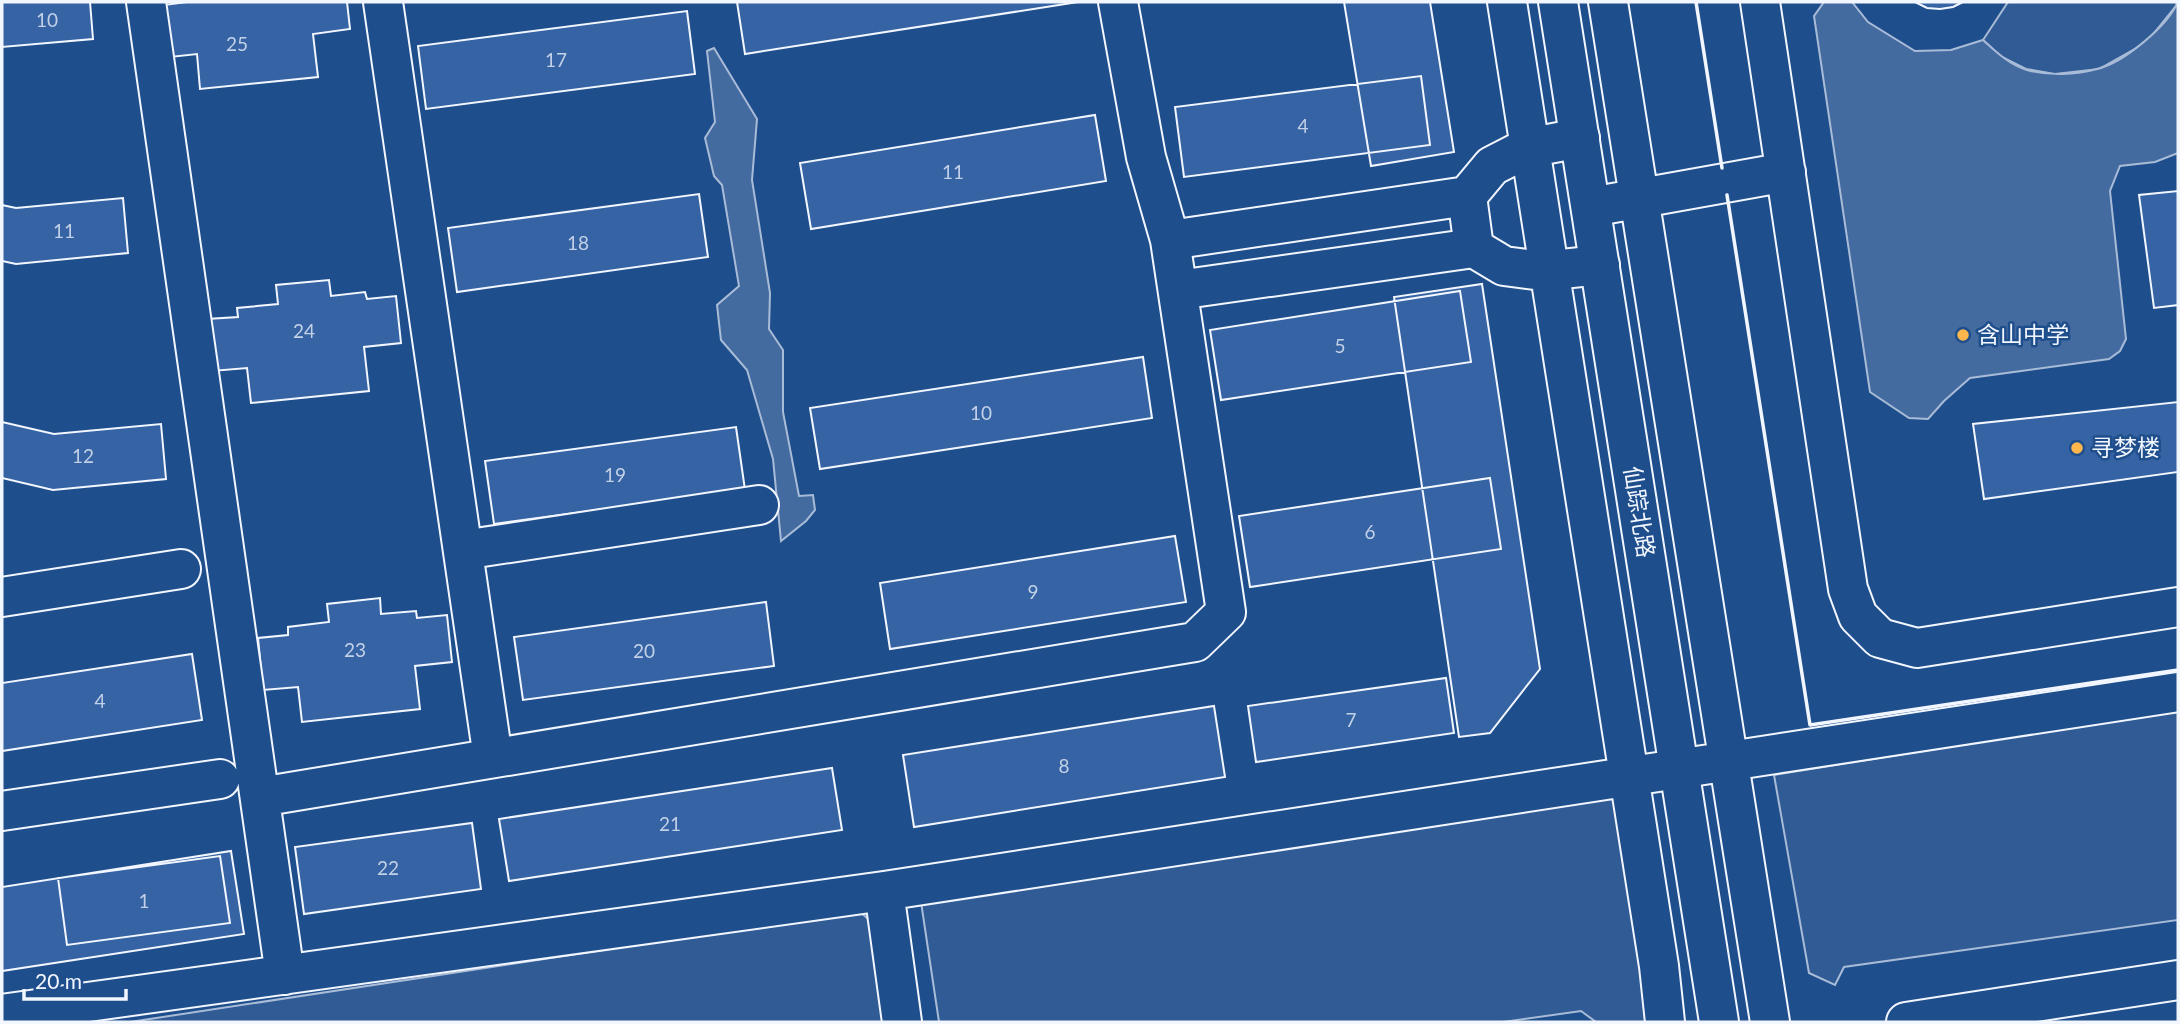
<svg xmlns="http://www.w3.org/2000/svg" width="2180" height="1024" viewBox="0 0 2180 1024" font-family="Lato,'Noto Sans SC',sans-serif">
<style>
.built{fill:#305b95;stroke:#a8bbd7;stroke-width:2}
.water{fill:#446ba0;stroke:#a8bbd7;stroke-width:2}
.building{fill:#3563a3;stroke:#f2f6ff;stroke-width:2}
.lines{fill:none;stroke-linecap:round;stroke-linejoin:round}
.minor-casing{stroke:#f2f6ff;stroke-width:42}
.major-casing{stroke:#f2f6ff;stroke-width:42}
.minor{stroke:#1f4e8c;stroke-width:38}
.major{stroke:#1f4e8c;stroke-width:38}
.wall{stroke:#f2f6ff;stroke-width:3.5}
.poi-dot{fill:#ffb74d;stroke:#1f4e8c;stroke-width:2.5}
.labels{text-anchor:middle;stroke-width:5;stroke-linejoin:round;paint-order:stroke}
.number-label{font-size:19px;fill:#c3d1e8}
.poi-label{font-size:23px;fill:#f2f6ff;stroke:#1f4e8c;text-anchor:start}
.street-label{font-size:23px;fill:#f2f6ff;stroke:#1f4e8c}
</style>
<rect width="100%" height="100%" fill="#1f4e8c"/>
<path class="built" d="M2008,2H2177L2176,6L2147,42L2099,69L2055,74L2026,69L2000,56L1983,40Z
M2178,710V920L1844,967L1835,985L1809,973L1774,775Z
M1619,797L1654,1004L1645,1022H1596L1581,1011L1503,1022H939L921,902Z
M859,911L874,924L889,1022H130Z"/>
<path class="water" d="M1824,2H1852L1868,22L1915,51L1951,50L1983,40C1996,52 2010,65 2027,70C2049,76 2076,75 2097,69C2125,62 2167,26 2178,2V153L2155,162L2120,166L2110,191L2126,339L2120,351L2109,359L1970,378L1944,401L1928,419L1909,418L1870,392L1814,16Z
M714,48L757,119L752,180L770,293L769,329L783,350V412L799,496L813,495L815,510L806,521L781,541L773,459L747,370L721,340L717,305L739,286L722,185L714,176L705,138L715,122L707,51Z"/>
<path class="building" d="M2,2H90L93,39L2,47Z
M187,2H347L350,29L313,34L318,77L200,89L197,54L161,58L156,6Z
M737,2H1078L745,54Z
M1344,2H1430L1454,152L1371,166Z
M1915,2H1963L1953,7L1940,9L1927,8Z
M687,11L695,74L426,109L418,46Z
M1421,76L1430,145L1184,177L1175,107Z
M1095,115L1106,181L811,229L800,163Z
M2178,191V305L2154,308L2139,195Z
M699,194L708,257L457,292L448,228Z
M123,198L128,253L16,264L2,261V205L16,208Z
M329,280L331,296L365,292L367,299L396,296L401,343L364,347L369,391L251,403L247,368L212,371L207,319L238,317L237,308L278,304L276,285Z
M1482,284L1540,669L1490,733L1459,737L1394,297Z
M1460,291L1471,362L1221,400L1210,330Z
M1143,357L1152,418L820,469L810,408Z
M2178,402V472L1984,499L1973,424Z
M2,422L54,434L161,424L166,479L53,490L2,478Z
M736,427L745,490L494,524L485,461Z
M1490,478L1501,549L1250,587L1239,516Z
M1175,536L1186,602L890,649L880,583Z
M380,598L381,614L416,611L417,618L447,615L452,662L415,666L420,709L302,722L298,687L263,690L258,638L288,635V627L329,622L327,604Z
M766,602L774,666L523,700L514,637Z
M192,654L202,720L2,751V683Z
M1446,678L1454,733L1256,762L1248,706Z
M1214,706L1225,777L914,827L903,755Z
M832,768L842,830L509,881L499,819Z
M472,823L481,889L304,914L295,847Z
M231,851L244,934L2,971V887Z
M220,856L230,923L67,945L58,878Z"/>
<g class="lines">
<g class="minor-casing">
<path id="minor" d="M146,2L285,975
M383,2L493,758
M1507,2L1659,966L1665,1022
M1608,2L1770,1022
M1760,2L1848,589L1858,616L1880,638L1917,648L2178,607
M1580,138L1527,148L1492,166L1467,196L1474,248L1504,266L1543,271L1600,265
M1591,207L1786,172
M1170,240L1467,196
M1178,290L1474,248
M463,550L759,505
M2,597L181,569
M260,797L1195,642L1226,612L1170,240L1146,157L1118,2
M2,811L220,779
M884,891L902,1022
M2,1014L884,891L2178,692
M1906,1022L2178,980"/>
</g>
<g class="major-casing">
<path id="major" d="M1558,2L1719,1022"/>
</g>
<use href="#minor" class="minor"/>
<use href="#major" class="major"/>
<path class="wall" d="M1696,2L1722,168
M1727,195L1810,725L2178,670"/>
</g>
<g class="poi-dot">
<circle cx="1963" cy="335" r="7"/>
<circle cx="2077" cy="448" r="7"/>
</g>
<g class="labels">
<g class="number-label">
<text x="47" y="27">10</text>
<text x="237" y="51">25</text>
<text x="556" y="67">17</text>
<text x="1303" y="133">4</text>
<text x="953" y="179">11</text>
<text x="64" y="238">11</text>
<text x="578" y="250">18</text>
<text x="304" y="338">24</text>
<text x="1340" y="353">5</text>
<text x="981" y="420">10</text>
<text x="83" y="463">12</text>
<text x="615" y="482">19</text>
<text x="1370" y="539">6</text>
<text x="1033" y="599">9</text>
<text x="355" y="657">23</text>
<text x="644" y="658">20</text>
<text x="100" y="708">4</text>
<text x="1351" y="727">7</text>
<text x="1064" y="773">8</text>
<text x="670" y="831">21</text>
<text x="388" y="875">22</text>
<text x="144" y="908">1</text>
</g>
<g class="poi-label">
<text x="1977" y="343">含山中学</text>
<text x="2091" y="456">寻梦楼</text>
</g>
<g class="street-label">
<text transform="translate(1639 512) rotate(81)" y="8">仙踪北路</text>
</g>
</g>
<rect width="2180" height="1024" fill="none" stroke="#f2f6ff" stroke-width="7"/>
<path d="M24 989v10h102v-10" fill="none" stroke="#f2f6ff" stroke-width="3.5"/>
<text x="35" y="989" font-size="21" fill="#f2f6ff" stroke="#1f4e8c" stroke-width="5" paint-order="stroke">20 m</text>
</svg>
